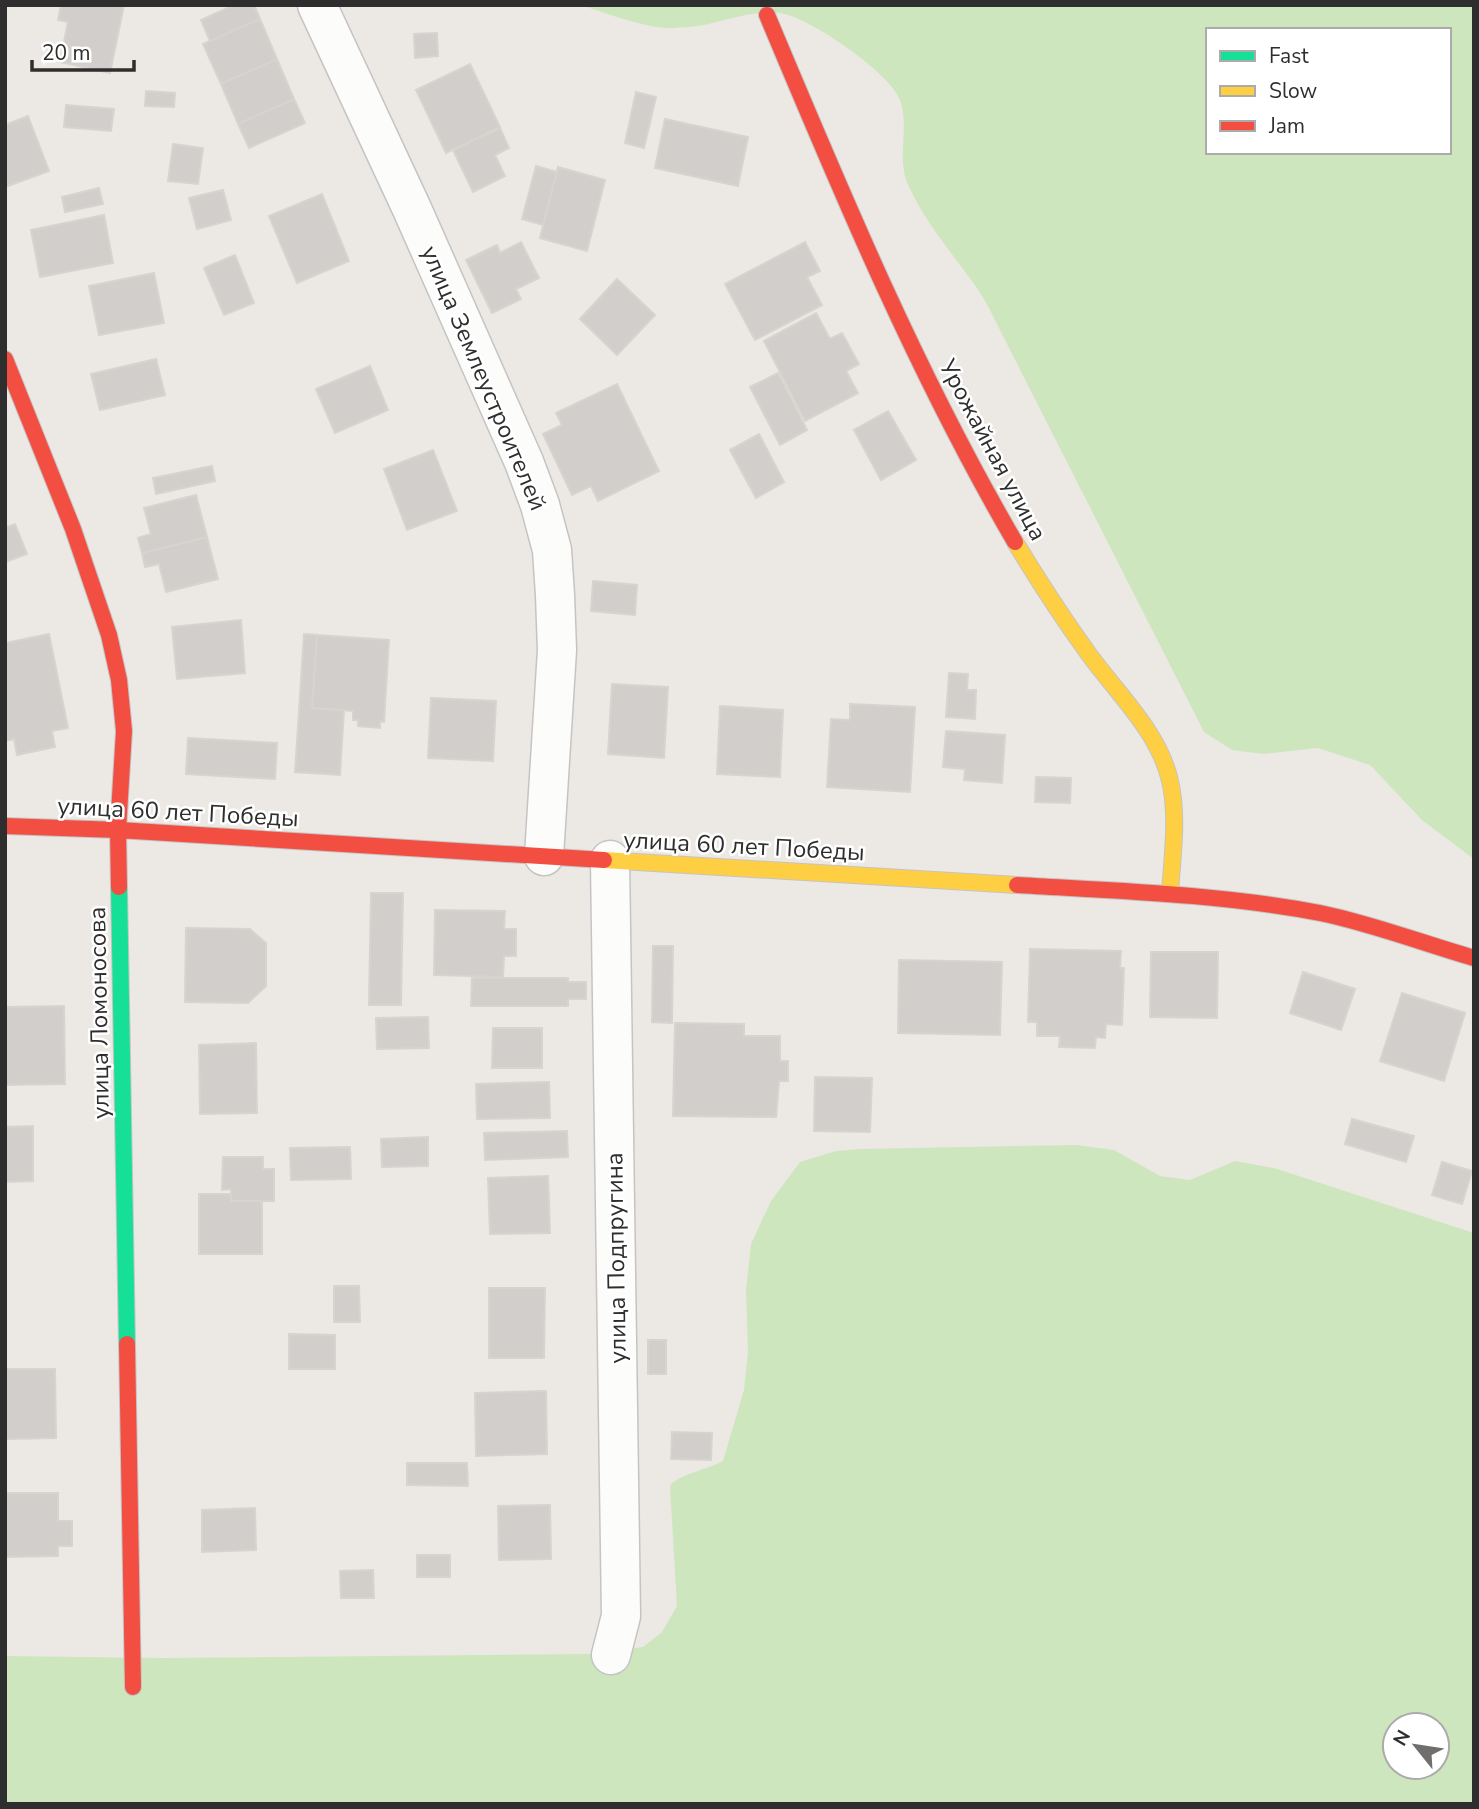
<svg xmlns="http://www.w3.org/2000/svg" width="1479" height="1809" viewBox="0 0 1479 1809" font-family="'Nunito Sans',sans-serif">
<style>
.green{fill:#cee6be;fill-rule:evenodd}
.building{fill:#d1cecb;stroke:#d7d4d0;stroke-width:2}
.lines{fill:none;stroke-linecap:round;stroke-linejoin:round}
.street-casing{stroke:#c5c4c5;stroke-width:41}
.fast-casing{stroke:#c5c4c5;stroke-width:18}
.slow-casing{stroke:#c5c4c5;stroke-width:18}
.jam-casing{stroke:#c5c4c5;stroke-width:18}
.street{stroke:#fcfcfb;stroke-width:38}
.fast{stroke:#16e098;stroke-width:16}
.slow{stroke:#ffcf43;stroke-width:16}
.jam{stroke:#f24e42;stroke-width:16}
.labels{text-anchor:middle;stroke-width:5;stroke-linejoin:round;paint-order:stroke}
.street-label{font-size:24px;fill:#2e2e2e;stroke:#fff}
</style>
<rect width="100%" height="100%" fill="#ece8e4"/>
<path class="green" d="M581,5H1474V859L1422,820L1370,765L1318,748L1263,754L1232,750L1204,732L1005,340C995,321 987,301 974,284C951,252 926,223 909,187C895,158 911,126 899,98C889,72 807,16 780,13C758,11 737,17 717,22C703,26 688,27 674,28C650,30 606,13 581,5ZM1208,30H1449V152H1208Z
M1076,1145L1114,1150L1160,1176L1190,1180L1235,1161L1274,1168L1474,1233V1804H5V1656L164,1658L589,1654L643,1647L662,1632L677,1606L670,1486C677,1475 709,1469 723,1461L744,1390L748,1352L746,1290L751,1244L771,1201L800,1162L836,1151L861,1149ZM1395,1725H1437V1767H1395Z"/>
<path class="building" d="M61,5H124L110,73L60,62L68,22L58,20Z
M234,5H254L260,19L210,41L201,20Z
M260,19L277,59L221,84L203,44Z
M437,33L438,56L415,58L414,34Z
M277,59L294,99L238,124L221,84Z
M470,64L500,127L446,153L416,90Z
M146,91L175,93L174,107L145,106Z
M636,92L656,97L644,148L625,143Z
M294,99L305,123L249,148L238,124Z
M66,105L114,109L111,131L64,127Z
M28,116L49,171L5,187V125Z
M665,119L748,137L738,186L655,168Z
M500,128L509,148L495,155L505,176L473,192L453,150Z
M173,144L203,148L198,184L168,181Z
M536,166L557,172L543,225L522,219Z
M558,167L605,180L587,251L540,238Z
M99,188L103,204L65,212L62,197Z
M223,190L231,220L197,229L189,198Z
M322,194L349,261L297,283L269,216Z
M104,215L113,263L40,277L31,230Z
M521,242L539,278L516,289L521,299L492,313L466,260L497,245L500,253Z
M805,242L820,271L807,277L822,305L755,340L725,284Z
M235,255L254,303L224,315L204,268Z
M154,273L164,323L99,335L89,286Z
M617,279L655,315L617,355L580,319Z
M816,313L830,339L842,333L859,364L846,371L858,393L805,421L764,341Z
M156,359L165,395L100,410L91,374Z
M370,366L388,410L335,433L316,389Z
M778,373L807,430L780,445L750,387Z
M617,384L659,471L598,501L591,486L572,495L543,434L562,425L556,413Z
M888,411L916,460L881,480L854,430Z
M759,434L784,482L756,498L730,450Z
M433,450L457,511L407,530L384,469Z
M212,466L215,481L156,494L153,478Z
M196,495L207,537L142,553L138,538L151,534L144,508Z
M15,524L27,554L5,562V528Z
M207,537L218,579L166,592L159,564L145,567L142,553Z
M593,581L637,585L635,615L591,611Z
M241,620L245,673L177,679L172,627Z
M49,634L68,728L52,731L55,747L17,755L14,739L5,741V643Z
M304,634L317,635L312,708L344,710L340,775L295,772Z
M317,635L389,640L384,722L380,721V728L358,726V720H353V711L312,708Z
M949,673L968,674L967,690H976L975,719L946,717Z
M612,684L668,687L664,758L608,754Z
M431,698L496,701L493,761L428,758Z
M850,704L915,707L910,792L827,787L831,719L850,720Z
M720,706L783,710L780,777L717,774Z
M946,731L1005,735L1002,783L964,780L965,769L943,767Z
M188,738L277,743L275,779L186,774Z
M1036,777L1071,778L1070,803L1035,802Z
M371,893H403L401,1005H369Z
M435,910L505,911L504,929H516V956H504L503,977L434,975Z
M186,928L250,929L266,943V986L248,1003L185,1002Z
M653,946H673L672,1023L652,1022Z
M1030,949L1121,951L1120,968H1124L1122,1025L1106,1024L1105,1038L1096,1037L1095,1048L1059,1047L1060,1036H1037V1022H1028Z
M1151,952H1218L1217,1018L1150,1017Z
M899,960L1002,962L1000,1035L898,1033Z
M1303,972L1355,989L1341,1030L1290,1013Z
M472,978H568V982H586V999H568V1006H471Z
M1402,993L1465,1013L1444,1081L1380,1061Z
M64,1006L65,1084L5,1085V1007Z
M428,1017L429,1048L377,1049L376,1018Z
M675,1023L744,1024V1036H780V1061H788V1081H779L776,1117L673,1116Z
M493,1028H542V1068H492Z
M256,1043L257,1113L200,1114L199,1045Z
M815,1077L872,1078L870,1132L814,1131Z
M549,1082L550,1118L477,1119L476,1084Z
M1352,1119L1414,1136L1406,1162L1345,1144Z
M33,1126V1181L5,1182V1127Z
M567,1131L568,1157L485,1160L484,1133Z
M428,1137V1166L382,1167L381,1139Z
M350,1147L351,1179L291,1180L290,1148Z
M223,1157H263V1169H274V1201H231V1189L222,1190Z
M1442,1162L1472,1171L1462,1204L1432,1195Z
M548,1176L550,1233L490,1234L488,1178Z
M199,1194H231V1201H262V1254H199Z
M334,1286H359L360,1322H334Z
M489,1288H545L544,1358H489Z
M289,1334L335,1335V1369H289Z
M648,1340H666V1374H648Z
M5,1369H55L56,1438L5,1439Z
M546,1391L547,1454L476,1456L475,1393Z
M672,1432L712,1433L711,1460L671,1459Z
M407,1463H467L468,1486L407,1485Z
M6,1493H58V1521H72V1546H58V1556L6,1557Z
M550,1505L551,1559L499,1560L498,1506Z
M255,1508L256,1550L202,1552V1510Z
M417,1555H450V1577H417Z
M373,1570L374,1598H341L340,1571Z"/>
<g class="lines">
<g class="street-casing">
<path id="street" d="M317,5L412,209L524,462L540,505L552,550L555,595L557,650L544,856
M610,860L621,1616L611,1655"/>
</g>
<g class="fast-casing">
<path id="fast" d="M119,887L127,1344"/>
</g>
<g class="slow-casing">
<path id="slow" d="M1015,542C1038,580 1062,617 1088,653C1116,692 1157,730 1169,777C1179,814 1172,857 1170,894
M604,860L1017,885"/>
</g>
<g class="jam-casing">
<path id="jam" d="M767,15C842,194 917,374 1015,542
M5,359L73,529L109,635L119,680L124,731L118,830L119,887
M5,826L118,830L604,860
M1017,885C1118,891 1221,894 1320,913C1370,923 1425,944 1474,958
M127,1344L133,1687"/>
</g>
<use href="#street" class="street"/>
<use href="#fast" class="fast"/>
<use href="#slow" class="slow"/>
<use href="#jam" class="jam"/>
</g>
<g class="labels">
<g class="street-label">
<text transform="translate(484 378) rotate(67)" y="8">улица Землеустроителей</text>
<text transform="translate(993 450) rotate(62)" y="8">Урожайная улица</text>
<text transform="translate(178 812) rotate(3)" y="8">улица 60 лет Победы</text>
<text transform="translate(744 846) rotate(3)" y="8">улица 60 лет Победы</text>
<text transform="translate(99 1013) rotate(-91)" y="8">улица Ломоносова</text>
<text transform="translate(616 1258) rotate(-91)" y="8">улица Подпругина</text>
</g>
</g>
<rect width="1479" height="1809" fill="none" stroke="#2e2e2e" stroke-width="14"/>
<rect x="1206" y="28" width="245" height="126" fill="#ffffff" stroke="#ababab" stroke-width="2"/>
<rect x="1220" y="51" width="35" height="10" fill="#16e098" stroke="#ababab" stroke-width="2"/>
<text x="1269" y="63" font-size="21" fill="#2e2e2e">Fast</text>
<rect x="1220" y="86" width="35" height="10" fill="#ffcf43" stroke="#ababab" stroke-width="2"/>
<text x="1269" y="98" font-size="21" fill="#2e2e2e">Slow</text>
<rect x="1220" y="121" width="35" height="10" fill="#f24e42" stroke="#ababab" stroke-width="2"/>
<text x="1269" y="133" font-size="21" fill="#2e2e2e">Jam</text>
<g transform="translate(1416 1746) rotate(300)"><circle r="33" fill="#ffffff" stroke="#ababab" stroke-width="2"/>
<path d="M0-5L12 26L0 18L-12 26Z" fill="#706f6e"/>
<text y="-10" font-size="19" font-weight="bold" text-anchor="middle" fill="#2e2e2e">N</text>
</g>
<path d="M32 60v10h102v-10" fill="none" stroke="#2e2e2e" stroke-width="3.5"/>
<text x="42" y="60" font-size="21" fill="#2e2e2e" stroke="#ffffff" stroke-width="5" paint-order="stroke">20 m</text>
</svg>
